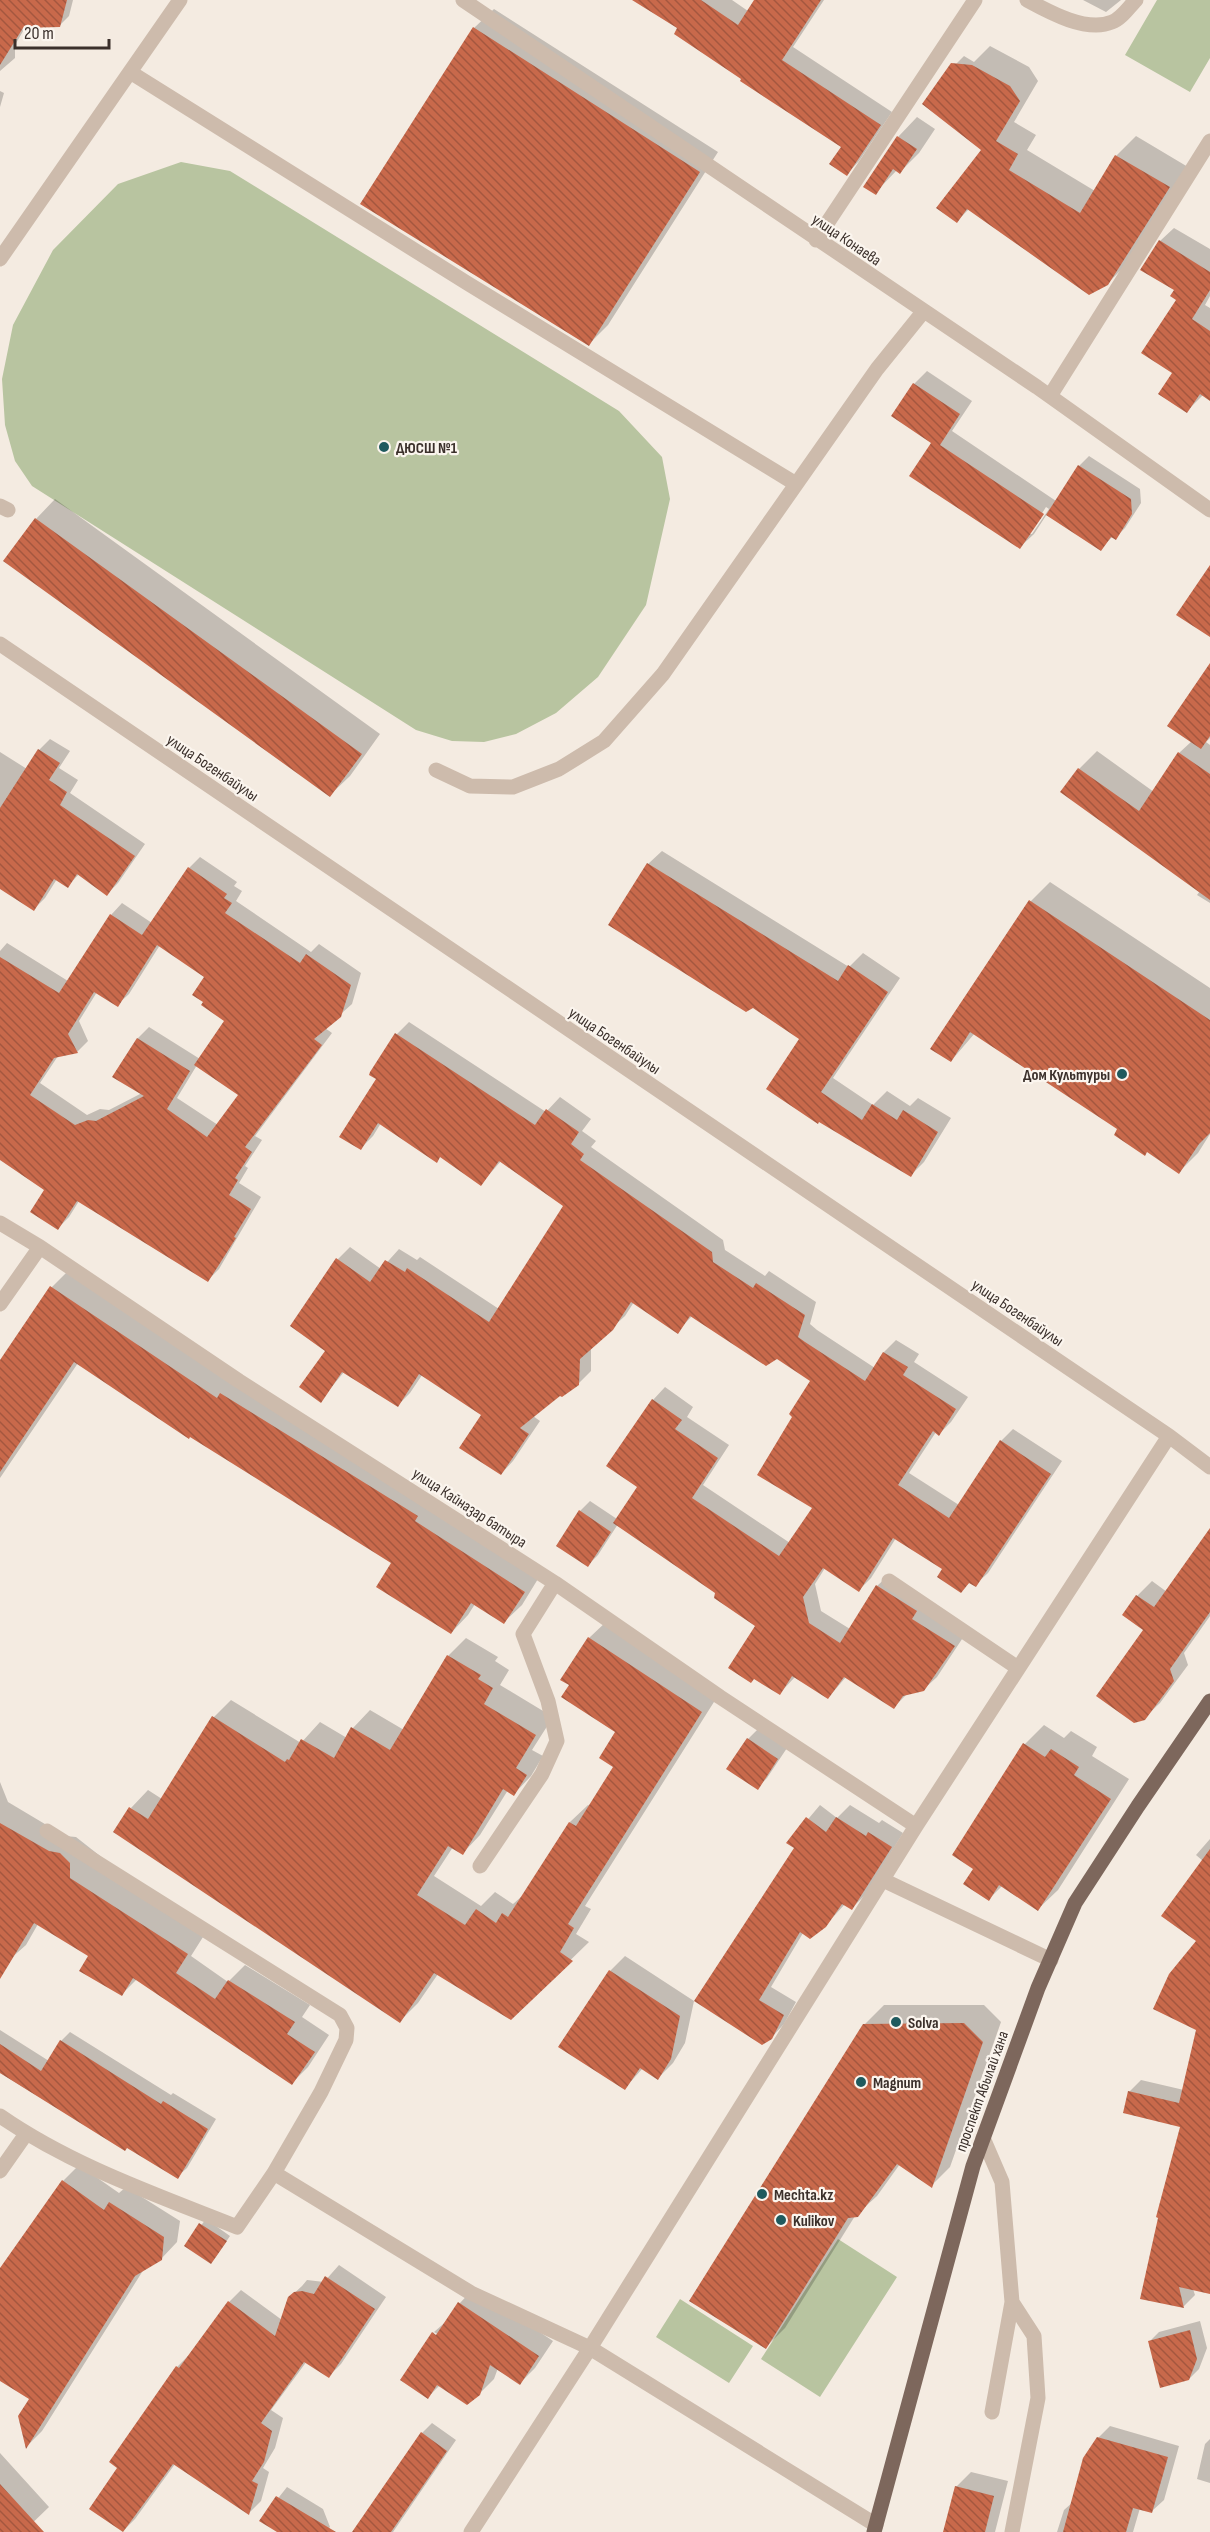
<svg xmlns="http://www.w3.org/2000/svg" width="1210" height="2532" viewBox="0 0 1210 2532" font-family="'Sofia Sans Condensed',sans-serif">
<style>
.park{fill:#b8c4a0}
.shadow{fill:#0003;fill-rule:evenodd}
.building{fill:url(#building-back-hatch);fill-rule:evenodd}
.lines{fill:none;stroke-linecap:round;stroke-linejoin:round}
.minor{stroke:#cdbbac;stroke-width:15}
.major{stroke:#7d675c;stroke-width:15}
.poi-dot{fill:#1f5a5e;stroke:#fbf5ee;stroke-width:2}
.labels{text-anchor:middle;stroke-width:4.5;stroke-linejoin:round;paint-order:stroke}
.street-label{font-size:16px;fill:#3b302b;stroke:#fbf5ee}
.poi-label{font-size:16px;font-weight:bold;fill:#3b302b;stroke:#fbf5ee;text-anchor:start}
</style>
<defs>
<pattern id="building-back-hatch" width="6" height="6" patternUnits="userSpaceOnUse" patternTransform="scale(1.5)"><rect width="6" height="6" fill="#c8694b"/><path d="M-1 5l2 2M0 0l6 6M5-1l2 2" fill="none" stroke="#a4573f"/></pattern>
</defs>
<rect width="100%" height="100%" fill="#f4ebe1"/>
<path class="park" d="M1157,0H1210V58L1190,92L1125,55Z
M181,162L230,171L619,411L662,457L670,499L646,605L598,677L556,713L516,734L484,742L452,741L416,730L32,486L15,461L5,425L2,379L13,325L53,250L118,184Z
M838,2239L897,2277L820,2397L761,2359Z
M680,2299L753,2346L729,2383L656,2337Z"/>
<path class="shadow" d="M1,0H73L69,16L59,26H26L15,45V58L0,71Z
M635,0H732L748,11L756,0H824L793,47L892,112L859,161L847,174L843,146L743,79L679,28Z
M1083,0H1121L1106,12Z
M494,9L718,152L608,325L589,344L474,28Z
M990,46L1029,67L1038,81L1014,122L1036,135L1027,150L1095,191L1116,156L1136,136L1188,167L1127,264L1107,284L969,209L957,221L983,149L945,75L964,56L974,62Z
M0,91L4,93L0,107Z
M917,117L935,129L919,153L900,172L897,170L875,193L865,186L898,137Z
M1174,228L1210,249V296L1205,305L1210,308V400L1203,395L1187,411L1174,373L1178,299L1160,241Z
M927,371L972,401L952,431L1056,501L1079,466L1089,456L1140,489L1141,503L1125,528L1115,538L1113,536L1101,549L1047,514L1034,534L1020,547L933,443L914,384ZM1046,507L1049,509L1032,534H1029Z
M55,499L380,734L350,776L330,795L36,519Z
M1210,666V738L1206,742L1210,745V903L1197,895L1200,891L1062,792L1079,769L1097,751L1154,792L1179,753L1192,741Z
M50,739L70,751L59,768L78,780L70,793L145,844L118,883L107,894L79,874L68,886L57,879L45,898L34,909L0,887V752L27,769L39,750Z
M662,851L849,967L863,953L900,978L833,1078L873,1105L887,1091L910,1106L918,1098L951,1118L924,1162L911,1175L820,1120L801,1039L648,864Z
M200,857L237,882L234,886L242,891L236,901L311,952L319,944L361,973L352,1004L325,1028L332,1033L255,1136L262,1140L245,1166L248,1168L239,1183L261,1197L219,1269L208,1280L79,1201L69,1217L58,1228L46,1189L0,1158V951L7,943L68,981L111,915L122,903L152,923L189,868ZM160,945L206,976L226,1020L200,1059L149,1027L138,1038L114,1076L142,1093L109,1110L100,1109L87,1115L40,1083L58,1056L77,1052L88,1041L79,1021L97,992L117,1005L129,994ZM197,1065L241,1095L218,1125L177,1098Z
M1050,882L1210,988V1134L1198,1153L1179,1172L1119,1129L975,1033L951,1061L932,1049L1031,901Z
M409,1022L546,1112L560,1097L591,1119L582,1131L596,1141L591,1147L723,1240L725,1250L765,1276L769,1271L816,1302L810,1324L817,1330L875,1368L884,1352L896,1340L919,1354L914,1362L968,1397L951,1422L939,1434L936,1432L909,1473L959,1505L1001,1441L1013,1429L1062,1461L988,1573L975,1585L970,1582L961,1591L944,1569L896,1538L871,1578L859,1590L825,1568L815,1584L821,1611L850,1629L877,1586L890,1574L966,1633L937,1677L924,1689L906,1695L894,1707L846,1677L828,1698L795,1677L780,1693L757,1625L717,1592L618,1524L598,1555L588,1565L580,1511L590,1501L617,1519L639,1487L608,1466L653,1400L665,1387L693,1407L687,1417L729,1445L703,1485L790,1543L814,1508L795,1416L812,1380L777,1358L692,1316L677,1332L634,1302L625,1316L591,1347V1371L578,1384L560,1394L533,1416L540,1421L513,1461L501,1474L483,1415L422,1375L410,1393L398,1405L344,1372L320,1401L327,1351L292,1326L338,1259L350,1247L381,1269L399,1249L417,1260L420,1257L499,1309L565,1205L501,1161L481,1184L441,1156L437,1161L381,1123L373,1136L360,1149L379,1078L372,1072L397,1034Z
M69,1270L541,1574L522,1605L504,1622L475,1604L468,1615L451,1633L393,1562L78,1363L0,1478V1363L52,1287Z
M1210,1530V1616L1184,1653L1188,1665L1160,1703L1144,1718L1145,1629L1137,1596L1152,1581L1167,1592Z
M607,1621L719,1694L585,1906L591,1909L576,1934L589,1942L511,2018L438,1974L418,2003L400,2021L131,1808L148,1790L162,1799L214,1717L231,1700L301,1743L320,1722L347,1738L353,1728L370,1710L404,1730L448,1656L466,1638L498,1657L495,1661L509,1670L500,1685L553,1717L532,1750L543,1756L531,1776L514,1794L508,1790L480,1835L463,1853L453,1847L434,1876L481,1906L495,1892L513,1904L521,1897L523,1898L570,1822L588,1805L590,1806L615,1767L617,1732L571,1685L589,1638Z
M1044,1725L1064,1738L1071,1731L1097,1747L1092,1756L1129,1779L1058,1890L1038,1909L1002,1886L989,1899L975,1868L1025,1744Z
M758,1729L787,1748L767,1778L757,1788L728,1769L748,1739Z
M0,1782L8,1802L65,1836L76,1837L203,1937L191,1956L228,1982L245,1965L310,2005L302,2017L329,2035L308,2067L292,2083L137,1979L122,1994L90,1956L38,1924L26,1945L0,1968Z
M820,1805L837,1818L850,1805L879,1823L882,1820L903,1833L865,1895L852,1908L845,1904L825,1926L803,1933L771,1987L796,2002L784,2024L771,2038L697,2001L796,1848L788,1843Z
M1210,1839V2288L1193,2289L1195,2295L1184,2306L1142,2298L1182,2126L1129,2092L1141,2080L1184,2090L1198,2029V1941L1203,1861L1196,1855Z
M625,1956L694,2001L685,2043L673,2063L658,2078L643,2068L625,2088L561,2047L610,1971Z
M884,2005H984L1001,2022L950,2167L931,2186L900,2164L877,2196L855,2216L785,2328L766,2347L864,2025Z
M0,2030L49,2061L61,2041L70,2032L171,2095L173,2093L216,2119L187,2168L177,2177L128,2146L125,2149L0,2073Z
M79,2165L119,2193L126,2187L180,2221L177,2242L161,2259L144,2269L42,2431L27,2446L31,2398L0,2379V2271L63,2181Z
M206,2219L230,2236L215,2258L186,2245Z
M339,2265L386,2297L341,2364L329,2376L307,2361L271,2410L283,2418L275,2448L263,2468L269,2472L261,2501L249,2513L175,2464L135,2519L123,2531L132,2452L124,2444L177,2367L189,2355L229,2302L241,2290L282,2320L289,2298L302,2286L307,2280L324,2282Z
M474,2288L553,2341L535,2368L520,2383L498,2368L494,2379L479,2394L440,2385L428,2397L402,2379L434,2332V2335L444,2338L434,2332L449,2319L460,2303Z
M1200,2321L1207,2348L1199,2369L1189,2379L1149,2342L1159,2332Z
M432,2423L456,2440L393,2532H354L422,2433Z
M1110,2426L1179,2446L1164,2500L1152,2511L1140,2508L1133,2532H1057L1064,2510L1073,2502L1098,2438Z
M1210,2439V2483L1197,2479L1205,2444Z
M0,2453L49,2507L23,2532H0Z
M971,2472L1008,2481L995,2532H944L956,2487Z
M287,2487L323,2509L330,2527L325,2532H280L261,2520Z"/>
<path class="building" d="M0,0H67L60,27L23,28L0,65Z
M632,0H701L738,25L754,0H821L782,60L881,125L847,176L829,164L841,147L740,81L741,79L674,34L677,28Z
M473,27L700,172L589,346L360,204Z
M951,63L972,65L1010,86L1020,101L996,141L1018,154L1009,170L1080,213L1115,155L1170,187L1108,285L1089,295L967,209L957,223L936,208L981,150L922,104Z
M897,136L917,149L900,174L893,169L876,195L863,187Z
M1159,240L1210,272V290L1192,319L1210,331V401L1200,394L1187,413L1158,394L1172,373L1141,353L1176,300L1170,296L1174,290L1140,270Z
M913,383L960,414L940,445L1044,514L1020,549L909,476L931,443L891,416Z
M1078,465L1131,499L1132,514L1116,540L1111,537L1101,551L1046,515Z
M35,518L362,754L330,797L3,561Z
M1210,565V637L1176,615Z
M1210,663V736L1201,749L1167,726Z
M38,749L60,763L49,780L67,792L60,805L135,856L107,896L77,874L68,888L54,879L34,911L0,889V808Z
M1178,752L1210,774V900L1060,792L1078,768L1139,811Z
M647,863L838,981L848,965L888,992L821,1092L862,1120L872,1104L897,1120L903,1110L938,1132L911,1177L819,1122L818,1124L766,1089L799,1039L753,1008L746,1012L608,925Z
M188,867L227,894L224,898L232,903L225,913L300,963L306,954L351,985L341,1017L314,1039L322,1045L245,1147L252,1152L235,1178L238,1180L229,1195L251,1209L234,1237L236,1238L208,1282L77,1201L58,1230L30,1212L44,1190L0,1160V957L59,993L110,914L142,935ZM157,945L204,977L192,995L203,1002L201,1005L224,1021L194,1065L238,1095L207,1137L167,1109L190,1071L137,1038L112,1077L144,1096L96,1121L88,1120L75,1125L30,1095L54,1058L78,1053L68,1034L94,992L118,1007Z
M1029,900L1210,1020V1133L1199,1144L1179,1174L1147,1152L1145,1156L1114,1135L1117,1129L970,1032L951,1062L930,1049Z
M395,1033L535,1125L546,1109L579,1132L571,1144L584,1154L580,1160L712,1252L713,1262L753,1288L756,1283L805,1315L798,1337L805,1342L865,1381L883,1352L908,1367L903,1375L956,1409L939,1436L933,1431L898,1485L949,1518L1000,1440L1051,1474L976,1587L969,1583L961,1593L937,1577L942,1569L893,1538L859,1592L823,1568L803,1597L809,1623L840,1643L876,1585L917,1611L912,1619L955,1646L924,1691L903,1696L894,1709L844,1677L828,1699L792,1676L780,1695L754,1679L751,1683L728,1668L755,1626L714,1598L715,1593L613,1523L637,1487L606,1466L652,1399L682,1420L675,1429L718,1458L692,1498L779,1556L812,1508L757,1475L792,1417L789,1414L810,1381L777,1359L766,1366L690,1316L678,1334L631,1302L613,1330L580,1359L579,1385L562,1397L560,1396L520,1428L529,1434L501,1475L459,1448L481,1415L419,1374L398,1407L342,1372L321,1403L299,1387L325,1351L290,1326L336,1258L370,1282L385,1260L405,1272L407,1268L489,1322L563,1206L499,1161L481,1186L440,1157L437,1163L378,1123L361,1150L339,1137L376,1079L369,1075L370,1072Z
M50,1286L217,1398L220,1393L418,1516L415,1521L525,1592L504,1624L471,1603L451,1634L376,1587L391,1563L190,1437L189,1439L74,1362L0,1472V1360Z
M579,1510L611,1532L588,1567L556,1546Z
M1210,1528V1612L1170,1669L1174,1681L1145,1720L1134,1723L1096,1696L1143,1630L1122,1615L1136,1595L1154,1607Z
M588,1637L702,1712L568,1924L574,1928L560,1952L573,1961L511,2020L434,1973L400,2023L113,1832L129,1807L148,1819L212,1716L285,1762L287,1759L289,1760L301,1739L334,1758L351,1727L390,1750L447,1655L481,1675L478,1679L493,1688L484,1704L536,1735L516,1768L527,1775L514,1796L503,1789L463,1855L448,1846L417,1895L465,1925L476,1909L496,1923L502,1913L508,1917L569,1822L576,1826L613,1767L599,1758L615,1732L561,1697L569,1685L560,1680Z
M747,1738L778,1759L758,1790L726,1769Z
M1023,1743L1045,1757L1051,1749L1079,1767L1074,1775L1111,1799L1038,1911L999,1885L989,1901L963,1884L973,1869L952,1855Z
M806,1817L826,1832L836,1817L866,1836L868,1832L892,1847L852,1910L842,1904L826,1927L810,1939L800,1932L759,2000L784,2015L772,2039L762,2045L694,2001L794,1848L786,1843Z
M0,1823L49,1851L60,1853L70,1863V1878L188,1954L176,1973L215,1999L228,1980L295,2022L287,2034L315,2052L292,2085L133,1978L122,1996L79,1971L88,1956L34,1923L0,1979Z
M1210,1849V2294L1179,2287L1184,2308L1140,2299L1158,2218L1156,2217L1180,2127L1123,2113L1128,2091L1179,2103L1196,2030L1153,2009L1169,1974L1196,1941L1161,1916Z
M609,1970L680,2016L671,2059L658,2080L640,2068L625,2090L558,2047Z
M964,2023L983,2042L932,2188L897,2164L858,2217L848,2218L766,2349L689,2301L863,2024Z
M60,2040L161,2104L163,2101L208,2129L178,2179L127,2148L125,2151L0,2073V2044L41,2071Z
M62,2180L104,2210L109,2202L164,2237L162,2260L135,2276L26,2449L18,2416L29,2399L0,2381V2268Z
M199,2223L227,2241L211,2264L184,2246Z
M325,2276L375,2309L329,2378L304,2362L261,2423L272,2431L264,2462L252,2481L258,2484L249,2515L173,2464L123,2532L89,2509L117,2468L109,2462L176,2366L179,2368L228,2301L275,2336L288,2297L294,2292L302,2291L314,2294Z
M458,2302L539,2356L520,2385L490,2365L480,2395L467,2405L437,2385L428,2399L400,2380L432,2332L436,2335Z
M1190,2330L1197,2359L1189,2380L1160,2388L1148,2341Z
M421,2432L447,2451L391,2532H352Z
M1097,2437L1168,2457L1152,2513L1133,2508L1126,2532H1063L1083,2458Z
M0,2484L44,2532H0Z
M955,2486L994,2496L985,2532H943Z
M276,2496L336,2532H277L259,2521Z"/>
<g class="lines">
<path class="minor" d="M463,0L1037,387L1210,510
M1027,0C1049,12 1087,33 1112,22C1121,19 1129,7 1136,0
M130,72L467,283L796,484
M816,240L975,0
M0,259L180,0
M1050,396L1210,141
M0,506L8,510
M0,644L1169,1436L1210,1467
M436,770L470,786L513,787L559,769L604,741L663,674L877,369L923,312
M0,1223L40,1247L239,1381L555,1583L720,1697L916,1826
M0,1304L40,1247
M889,1581L1018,1668
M480,1866L542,1774L557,1741L548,1701L523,1634L555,1583
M883,1880L1051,1960
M0,2116C72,2166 157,2195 237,2227L274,2173L321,2092L346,2040L347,2028L340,2015L47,1831
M983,2138L1002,2182L1012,2302L992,2412
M0,2171L26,2134
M274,2173L471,2293L590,2348L876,2525
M1012,2302L1034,2336L1038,2398L1012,2532
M471,2532L590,2348L916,1826L1169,1436"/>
<path class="major" d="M874,2532L973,2166L1038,1988L1075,1903L1138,1806L1210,1701"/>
</g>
<g class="poi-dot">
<circle cx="384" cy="447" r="6"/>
<circle cx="1122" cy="1074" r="6"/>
<circle cx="896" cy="2022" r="6"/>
<circle cx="861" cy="2082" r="6"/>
<circle cx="762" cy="2194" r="6"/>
<circle cx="781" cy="2220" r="6"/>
</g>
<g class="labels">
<g class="street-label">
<text transform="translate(847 239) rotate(34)" y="6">улица Конаева</text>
<text transform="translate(213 767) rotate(34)" y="6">улица Богенбайулы</text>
<text transform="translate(615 1040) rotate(34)" y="6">улица Богенбайулы</text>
<text transform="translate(1018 1312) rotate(34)" y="6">улица Богенбайулы</text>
<text transform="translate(470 1507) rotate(33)" y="6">улица Кайназар батыра</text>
<text transform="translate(981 2091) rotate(-70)" y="6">проспект Абылай хана</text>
</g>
<g class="poi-label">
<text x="396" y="453">ДЮСШ №1</text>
<text x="1110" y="1080" text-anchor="end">Дом Культуры</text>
<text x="908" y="2028">Solva</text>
<text x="873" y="2088">Magnum</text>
<text x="774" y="2200">Mechta.kz</text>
<text x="793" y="2226">Kulikov</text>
</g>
</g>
<path d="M15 39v9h94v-9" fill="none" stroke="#3b302b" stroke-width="3"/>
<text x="24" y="39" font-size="18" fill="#3b302b" stroke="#fbf5ee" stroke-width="4.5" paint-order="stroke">20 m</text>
</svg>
